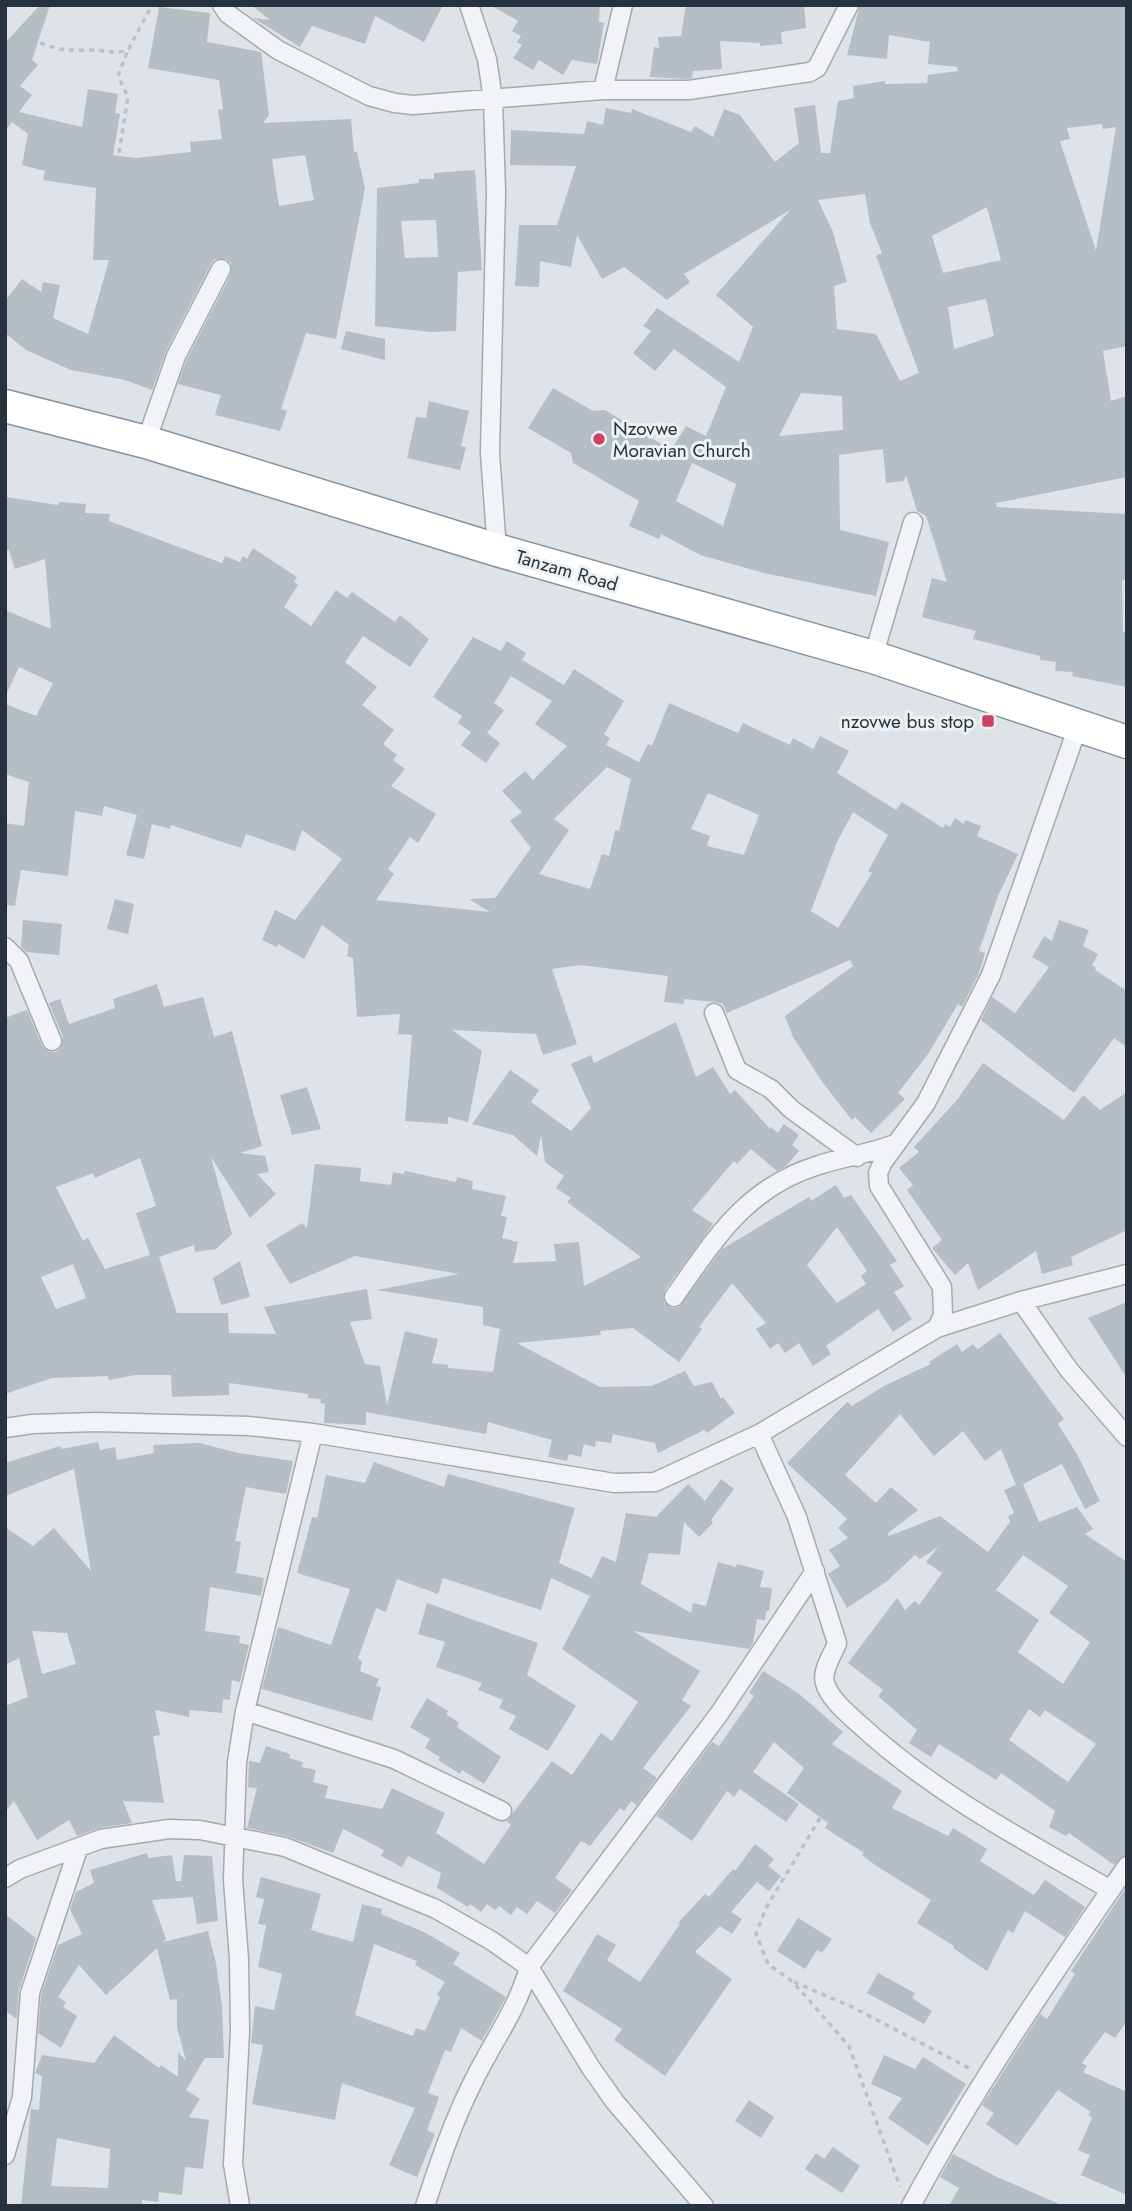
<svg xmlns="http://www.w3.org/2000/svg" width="1132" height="2211" viewBox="0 0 1132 2211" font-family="Jost,sans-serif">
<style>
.building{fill:#b5bdc5;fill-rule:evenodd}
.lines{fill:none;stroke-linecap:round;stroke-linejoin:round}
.street-casing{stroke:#a3aab2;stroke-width:21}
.highway-casing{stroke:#85929e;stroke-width:35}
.path{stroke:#bcc1c6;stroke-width:3.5;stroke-dasharray:5 5;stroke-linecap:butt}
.street{stroke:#f1f3f6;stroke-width:18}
.highway{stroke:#fff;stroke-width:32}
.poi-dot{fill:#cf4067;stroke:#edf2f5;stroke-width:2.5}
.labels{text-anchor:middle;stroke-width:6;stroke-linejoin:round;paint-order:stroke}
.poi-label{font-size:19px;fill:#27323f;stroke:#edf2f5;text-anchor:start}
.street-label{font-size:19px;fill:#27323f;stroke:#edf2f5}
</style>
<rect width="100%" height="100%" fill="#dee3e8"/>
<path class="building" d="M40,5H50L32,60L38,65L20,86L32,95L19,112L82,127L88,89L118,94L115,113L120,114L113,155L136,158L191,152L190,142L222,139L218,110L223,109L219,80L148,68L159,7L210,13L207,42L261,52L269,115L263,123L351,119L354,152H357L365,188L336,339L306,333L281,409L287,411L280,431L215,415L221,395L178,384L186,361L231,274V263L226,259H215L211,264L166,351L152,390L125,380L71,370L26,350L5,333V301L22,279L41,292L43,282L60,285L53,318L88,334L109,260H93L96,188L43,180L45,171L22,165L28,134L12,122L5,131V43ZM305,155L314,200L279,206L272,159Z
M251,5H443L424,42L375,16L365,44L312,26L300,47L253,18L270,20Z
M490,5H600L599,22L604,23L597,64L572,60L563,75L539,60L533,70L513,58L522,45L517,42L521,36L512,31L518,21Z
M686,5H804L806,28L781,32L782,44L760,46V43L720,41L722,69L693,71L692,78L688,79L650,77L654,47L659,48L658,37L681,36Z
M860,5L1127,7V346L1103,351L1111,401L1127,396V477L996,503L997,507L1127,514V580H1122L1123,632H1127V687L1072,676L1073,672L1055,671L1056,662L1040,660V656L973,639L976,631L922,617L932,578L947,582L926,516L917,511L906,475L904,481L886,483L883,449L839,455L840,530L889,542L876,596L764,573L700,555L661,534L659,539L629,526L639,501L573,463L571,453L528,428L553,388L593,411L605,410L671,450L686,426L706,436L726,387L674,349L655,371L633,353L651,331L643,326L657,308L739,362L753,327L716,295L790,210L684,274L690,282L667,300L624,267L602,279L577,235L571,267L540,261L539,287L515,286L519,225H557L576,166L510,165L511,130L584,134L587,121L603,125L606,108L631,113L632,109L691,132L695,126L713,137L724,109L740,115L775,162L799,143L794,108L815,105L821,153H830L838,101L854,98L853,86L885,81V84L927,83L928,75L958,71L957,67L928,64L930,42L889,35L887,59L847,55ZM1102,124L1103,129L1116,127L1096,251L1060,141L1070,139L1067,128ZM865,194L870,223L882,253L876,256L919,373L900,381L876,334L837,329L834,286L847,282L833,232L818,200ZM987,207L1001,260L943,273L932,236ZM986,299L994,336L954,349L948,307ZM801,393L842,396L843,430L779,436ZM692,463L736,484L723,526L676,501Z
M475,170L482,270L458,272L456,331L431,332L375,326L377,188L419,183V179H434V173ZM436,220L438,257L405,258L401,221Z
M346,331L385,339V360L341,349Z
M429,401L469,411L461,446L466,447L460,470L407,458L416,417L426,418Z
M5,497L58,505L59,502L86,504L85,513L110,514L109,521L222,563L225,556L240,562L243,556L247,559L253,548L297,577L294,582L298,585L284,607L311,626L336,590L347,598L352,592L395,622L400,615L429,639L410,667L363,636L345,662L377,687L362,705L394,730L383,744L397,755L393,760L405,769L391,786L436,814L418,843L410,837L388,869L394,874L376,900L490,912L469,899L495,898L531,848L510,821L522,812L502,791L525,771L533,780L567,746L535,724L552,701L511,676L494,703L504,710L487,733L500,743L486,763L461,745L471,732L458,723L462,716L433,697L473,637L501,651L507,641L526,653L522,660L564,685L574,669L624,701L604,734L610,738L606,745L639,762L648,744L652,746L669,703L738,733L743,723L790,745L793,738L813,749L820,736L849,751L837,773L896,810L902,802L943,828L945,824L950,827L955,818L964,824L965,820L981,826L977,836L1018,854L998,896L979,951L985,953L979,973L962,1007L958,1004L928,1054L898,1093L905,1099L871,1133L855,1117L852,1120L823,1083L793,1037L785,1016L853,966L850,960L727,1013L723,1004L716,1002L684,999V1004L664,1002L668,976L581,965L552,969L577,1044L543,1055L536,1034L452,1030L482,1051L468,1122L448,1117V1124L405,1121L412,1035L398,1034L400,1014L357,1017L353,958L347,956L349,945L322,925L304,959L278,944L277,947L262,940L275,910L295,920L342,859L302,830L295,851L246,834L241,848L171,825L170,829L152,824L144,859L126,855L137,815L104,806L102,816L75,811L68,876L21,870L15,906L5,905V823L24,826L29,782L5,774V704L36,716L53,683L19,667L5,697V610L51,629L45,559L15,569L9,550H5ZM607,767L631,779L619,831L615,830L609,856L602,854L590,889L539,874L569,830L554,819ZM708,793L759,815L744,855L707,846L710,836L691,829ZM853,812L888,835L868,871L872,873L838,928L811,911L837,842Z
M115,899L134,904L128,934L107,929Z
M23,920L62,924L59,955L26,952L21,947Z
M1059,920L1089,930L1083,946L1098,954L1092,965L1096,968L1095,970L1127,991V1047L1114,1038L1074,1093L981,1020L992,997L1015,1013L1049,967L1032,957L1044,936L1052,941Z
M157,984L164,1007L203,997L214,1037L232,1031L262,1146L240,1153L265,1156L269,1172L257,1174L276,1194L250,1218L211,1157L232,1234L216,1249L195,1252L194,1245L159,1257L177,1313H228L229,1333L276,1334L264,1307L367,1289L372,1319L350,1322L365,1364L380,1366L387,1405L405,1331L438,1339L432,1363L448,1365V1368L493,1372L500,1329L483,1325V1307L377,1290L459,1274L355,1256L290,1284L266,1245L302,1223L307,1228L315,1164L361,1168L360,1181L391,1185L393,1172L404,1174L405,1171L456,1182L457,1177L473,1181L472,1189L506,1196L501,1216L507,1217L502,1238L518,1242L513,1263L556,1261L554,1244L579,1242L584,1286L641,1257L567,1202L571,1198L556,1188L564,1176L545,1162L541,1135L537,1156L513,1135L472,1124L510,1070L539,1090L531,1102L571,1131L591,1108L571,1064L591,1055L594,1063L676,1022L696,1077L713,1067L730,1094L735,1090L770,1129L771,1127L778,1133L784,1124L799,1135L792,1145L799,1151L786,1166L777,1171L751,1149L737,1164L734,1161L692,1210L713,1224L665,1290L664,1302L672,1308L679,1307L722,1249L809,1197L811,1201L836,1185L844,1198L851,1195L897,1261L890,1265L904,1286L894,1292L912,1319L893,1332L878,1309L826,1346L831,1354L813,1366L799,1343L785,1353L778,1343L770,1349L756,1329L766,1323L732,1283L699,1327L702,1329L679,1362L633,1328L600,1331L601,1335L517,1343L600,1387L652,1386L685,1371L694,1386L712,1382L721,1399L723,1397L735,1413L707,1433L704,1430L658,1453L655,1443L613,1434L611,1443L596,1441L595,1447L584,1444L581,1457L569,1454L567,1461L548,1457L552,1440L488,1422L486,1434L366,1412V1425L324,1423L325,1404L320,1403L321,1399L308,1398V1394L229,1383V1395L172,1397L171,1375H135L109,1380L108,1376L52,1378L5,1394V1018L27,1010L42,1046L50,1052H56L61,1047L63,1037L49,1003L60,999L69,1024L115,1008L113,999ZM140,1158L156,1206L136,1213L150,1255L105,1269L88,1238L83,1241L56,1187L93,1173L95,1178ZM837,1227L867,1271L861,1276L866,1284L837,1303L807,1265ZM73,1264L86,1298L56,1309L41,1277Z
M983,1063L1064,1120L1083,1095L1100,1110L1127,1092V1230L1071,1257L1073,1265L1042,1274L1036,1251L978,1290L968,1263L955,1275L932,1248L942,1240L907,1190L913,1185L899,1168L919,1152L914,1147L957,1100Z
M307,1087L321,1129L292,1135L280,1095Z
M240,1261L250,1297L221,1305L213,1278Z
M1127,1302V1378L1088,1318Z
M1000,1333L1064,1419L1058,1424L1078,1456L1100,1501L1085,1509L1062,1464L1023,1484L1039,1522L1077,1507L1093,1529L1085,1534L1127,1562V1855L1114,1865L1069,1833L1066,1836L1049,1827L1055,1811L1001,1773L996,1780L939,1744L931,1757L909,1743L917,1730L878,1696L883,1690L848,1663L897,1598L905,1610L915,1601L919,1605L942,1573L926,1562L938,1547L920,1559L915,1555L886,1582L847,1608L828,1574L840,1566L829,1550L848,1538L838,1528L847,1519L787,1463L847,1402L852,1406L884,1386L931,1364L929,1362L957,1344L962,1352L973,1344L978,1349ZM900,1414L934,1456L963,1431L985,1461L1001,1449L1016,1485L1004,1490L1014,1513L1008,1516L1010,1522L988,1552L940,1516L889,1536L888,1533L918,1510L891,1487L876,1503L845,1475ZM1023,1555L1068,1586L1049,1613L1090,1642L1063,1684L1018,1652L1039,1620L996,1590ZM1029,1709L1040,1717L1045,1710L1096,1744L1068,1782L1009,1740Z
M98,1442L100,1450L115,1447L117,1460L154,1453L153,1445L199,1443L238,1453L293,1461L286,1494L246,1487L235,1541L241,1542L236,1573L264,1578L261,1596L210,1587L205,1631L240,1636L239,1643L249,1645L240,1682L232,1680L230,1700L223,1699L222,1713L190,1710L189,1717L155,1710L160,1735L153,1736L164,1803L123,1801L132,1823L99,1828L77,1836L69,1820L37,1840L14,1801L5,1812V1706L28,1697L19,1658L5,1665V1527L33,1546L54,1528L91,1571L74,1469L5,1496V1463L60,1446L62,1449ZM32,1631L67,1633L76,1664L42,1674Z
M374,1462L444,1487L448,1474L575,1508L559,1563L592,1578L602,1556L616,1562L626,1513L656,1517L688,1484L705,1501L721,1479L734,1489L711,1520L713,1523L699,1537L684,1522L680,1555L649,1553L641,1584L691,1613L693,1603L706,1606L718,1562L736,1567L737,1564L764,1571L760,1587L772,1588L769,1611H766L765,1620L757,1619L753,1643L749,1649L633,1631L700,1671L682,1700L691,1706L643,1768L657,1778L637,1805L631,1801L624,1811L620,1808L590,1846L581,1841L555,1878L572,1890L555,1913L537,1901L527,1914L517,1907L511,1915L499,1906L495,1910L487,1904L481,1912L470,1904L468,1907L437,1888L441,1873L408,1856L402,1867L381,1856L384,1850L343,1829L333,1853L287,1836L247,1828L257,1788L248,1787L249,1761L260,1763L266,1746L290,1754L289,1758L303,1762L302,1767L316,1770L313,1782L328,1786L325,1798L382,1809L392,1788L445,1813L436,1833L484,1864L511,1825L507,1821L552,1761L572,1775L601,1733L612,1741L638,1702L562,1649L590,1596L551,1578L541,1610L443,1578L438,1594L397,1579L386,1612L376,1608L358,1658L362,1662L360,1671L379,1679L376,1686L381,1687L372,1721L262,1689L278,1627L331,1645L350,1589L297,1573L312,1517L317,1518L326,1475L365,1483Z
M427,1603L538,1643L527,1675L576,1706L548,1751L509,1729L516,1716L499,1708L503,1700L478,1690L482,1683L436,1667L445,1642L418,1634Z
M763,1671L798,1693L843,1732L832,1744L902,1791L892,1808L948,1836L953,1828L987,1849L980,1861L1034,1895L1045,1880L1085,1907L1065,1937L1025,1911L1013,1933L1008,1930L987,1971L953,1948L954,1946L917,1923L931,1900L875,1865L862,1855L864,1853L825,1828L828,1823L787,1793L804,1768L774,1742L753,1772L799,1804L786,1822L740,1789L734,1797L727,1791L692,1841L657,1816L655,1818L712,1742L719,1746L754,1696L749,1693Z
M427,1698L448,1711L446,1714L459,1723L457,1727L501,1757L484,1784L462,1770L460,1774L438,1760L440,1757L425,1748L430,1739L410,1727Z
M755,1844L774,1859L768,1866L781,1876L769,1891L757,1882L731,1912L742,1919L732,1934L720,1926L695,1952L732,1979L665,2076L614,2040L622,2029L563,1991L597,1934L616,1945L607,1960L640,1982L680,1924L678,1923L705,1894L709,1897L733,1869L735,1871Z
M147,1853L148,1858L172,1855L176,1881H181L184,1855L212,1856L218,1921L197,1924L193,1897L152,1900L166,1939L163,1942L208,1931L216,1963L222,2006L224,2058H205L186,2090L200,2099L189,2117L209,2120L203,2169L185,2167L182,2195L159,2192L158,2202L142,2200V2206H21L31,2109L39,2110L42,2076L35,2073L42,2055L94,2063L114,2035L159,2068L161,2065L178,2077V2052L186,2061L177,2027V1999L170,2000L157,1948L106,1995L79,1965L58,1997L66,2002L63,2007L77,2016L61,2048L38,2033L41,1995L58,1945L82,1934L70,1909L76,1892L94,1883L90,1870ZM57,2138L110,2149L108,2188L51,2186Z
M261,1877L321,1894L311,1930L353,1942L362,1904L382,1909L381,1914L424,1932L460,1953L453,1964L506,1997L482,2041L461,2028L451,2052L445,2050L428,2093L439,2097L427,2130L435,2134L417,2177L389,2165L415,2108L342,2083L335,2120L252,2104L263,2045L251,2043L255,2006L274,2010L282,1974L258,1967L266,1925L258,1924L264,1899L256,1897ZM374,1944L417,1961L415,1965L445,1982L437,1995L440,1997L425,2031L416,2028L413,2036L355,2015Z
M1127,1886V2021L1115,2038L1105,2032L1082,2063L1087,2066L1083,2072L1127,2092V2195L1081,2175L1090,2155L1078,2150L1092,2118L1088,2115L1091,2112L1058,2090L1017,2146L986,2124L994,2113L982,2105L1040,2014L1047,2019L1075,1974L1071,1971Z
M5,1914L36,1938L19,1990L17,2019L5,2011Z
M798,1918L832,1939L822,1953L817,1950L805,1969L777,1951Z
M878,1973L915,1993L912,1998L932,2011L924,2024L867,1993Z
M884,2055L915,2069L923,2057L966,2084L928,2146L888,2118L902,2098L871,2084Z
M749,2100L774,2117L761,2138L735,2121Z
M833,2147L860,2166L842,2193L805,2169L816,2153L824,2159Z
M953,2154L997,2177L1064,2206H949L959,2188L940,2177Z"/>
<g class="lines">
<g class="street-casing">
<path id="street" d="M222,5L228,14L278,50L369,96L395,103L413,105L603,90H689L810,72L817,68L849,5
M469,5L487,59L493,99L496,192L490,453L497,550
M603,90L623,5
M146,442L176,356L221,269
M873,657L913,522
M5,947L19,961L52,1041
M714,1013L737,1070L771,1089L791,1109L857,1157
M674,1297C715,1239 746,1187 819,1165C843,1157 868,1154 892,1145
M1021,1301L1069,1370L1127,1437
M937,1328L943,1315L942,1287L879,1186L878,1173L883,1162L926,1103L991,975L1078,726
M5,1428L32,1424L96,1422L249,1426L313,1433L614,1483L655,1482L759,1434L937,1328L1021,1301L1127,1274
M759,1434L797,1517L837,1643C833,1655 821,1670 825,1683C829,1698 847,1713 858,1723C932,1792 1023,1840 1111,1890
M245,1711L394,1759L502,1811
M5,1878L20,1869L101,1839L169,1829L200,1830L285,1847L436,1909L492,1941L529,1967L591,2068L615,2102L704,2206
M5,2155L22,2097L30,1993L78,1849
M240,2206L233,2164L240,2032L239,1959L233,1880L237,1762L245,1711L313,1433
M425,2206C439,2164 452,2124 472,2084C491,2044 518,2009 529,1967L719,1714L815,1571
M911,2206C974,2088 1051,1977 1127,1866"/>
</g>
<g class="highway-casing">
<path id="highway" d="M5,406L146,442L497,550L873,657L1127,742"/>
</g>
<path class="path" d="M40,43C60,50 68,51 89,50C104,49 113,55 128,50L152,5
M119,153L128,97L118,76L128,50
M820,1818L766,1908L756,1934L768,1964L793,1982L849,2046L900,2187
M794,1982L850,2006L969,2068"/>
<use href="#street" class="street"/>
<use href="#highway" class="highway"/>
</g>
<g class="poi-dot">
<circle cx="599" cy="439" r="7"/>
<rect x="981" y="714" width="14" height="14" rx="3.5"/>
</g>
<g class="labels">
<g class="poi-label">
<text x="613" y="435">Nzovwe<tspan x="613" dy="22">Moravian Church</tspan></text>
<text x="974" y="728" text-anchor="end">nzovwe bus stop</text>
</g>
<g class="street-label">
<text transform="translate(567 570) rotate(16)" y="7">Tanzam Road</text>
</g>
</g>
<rect width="1132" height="2211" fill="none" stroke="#27323f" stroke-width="14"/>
</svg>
